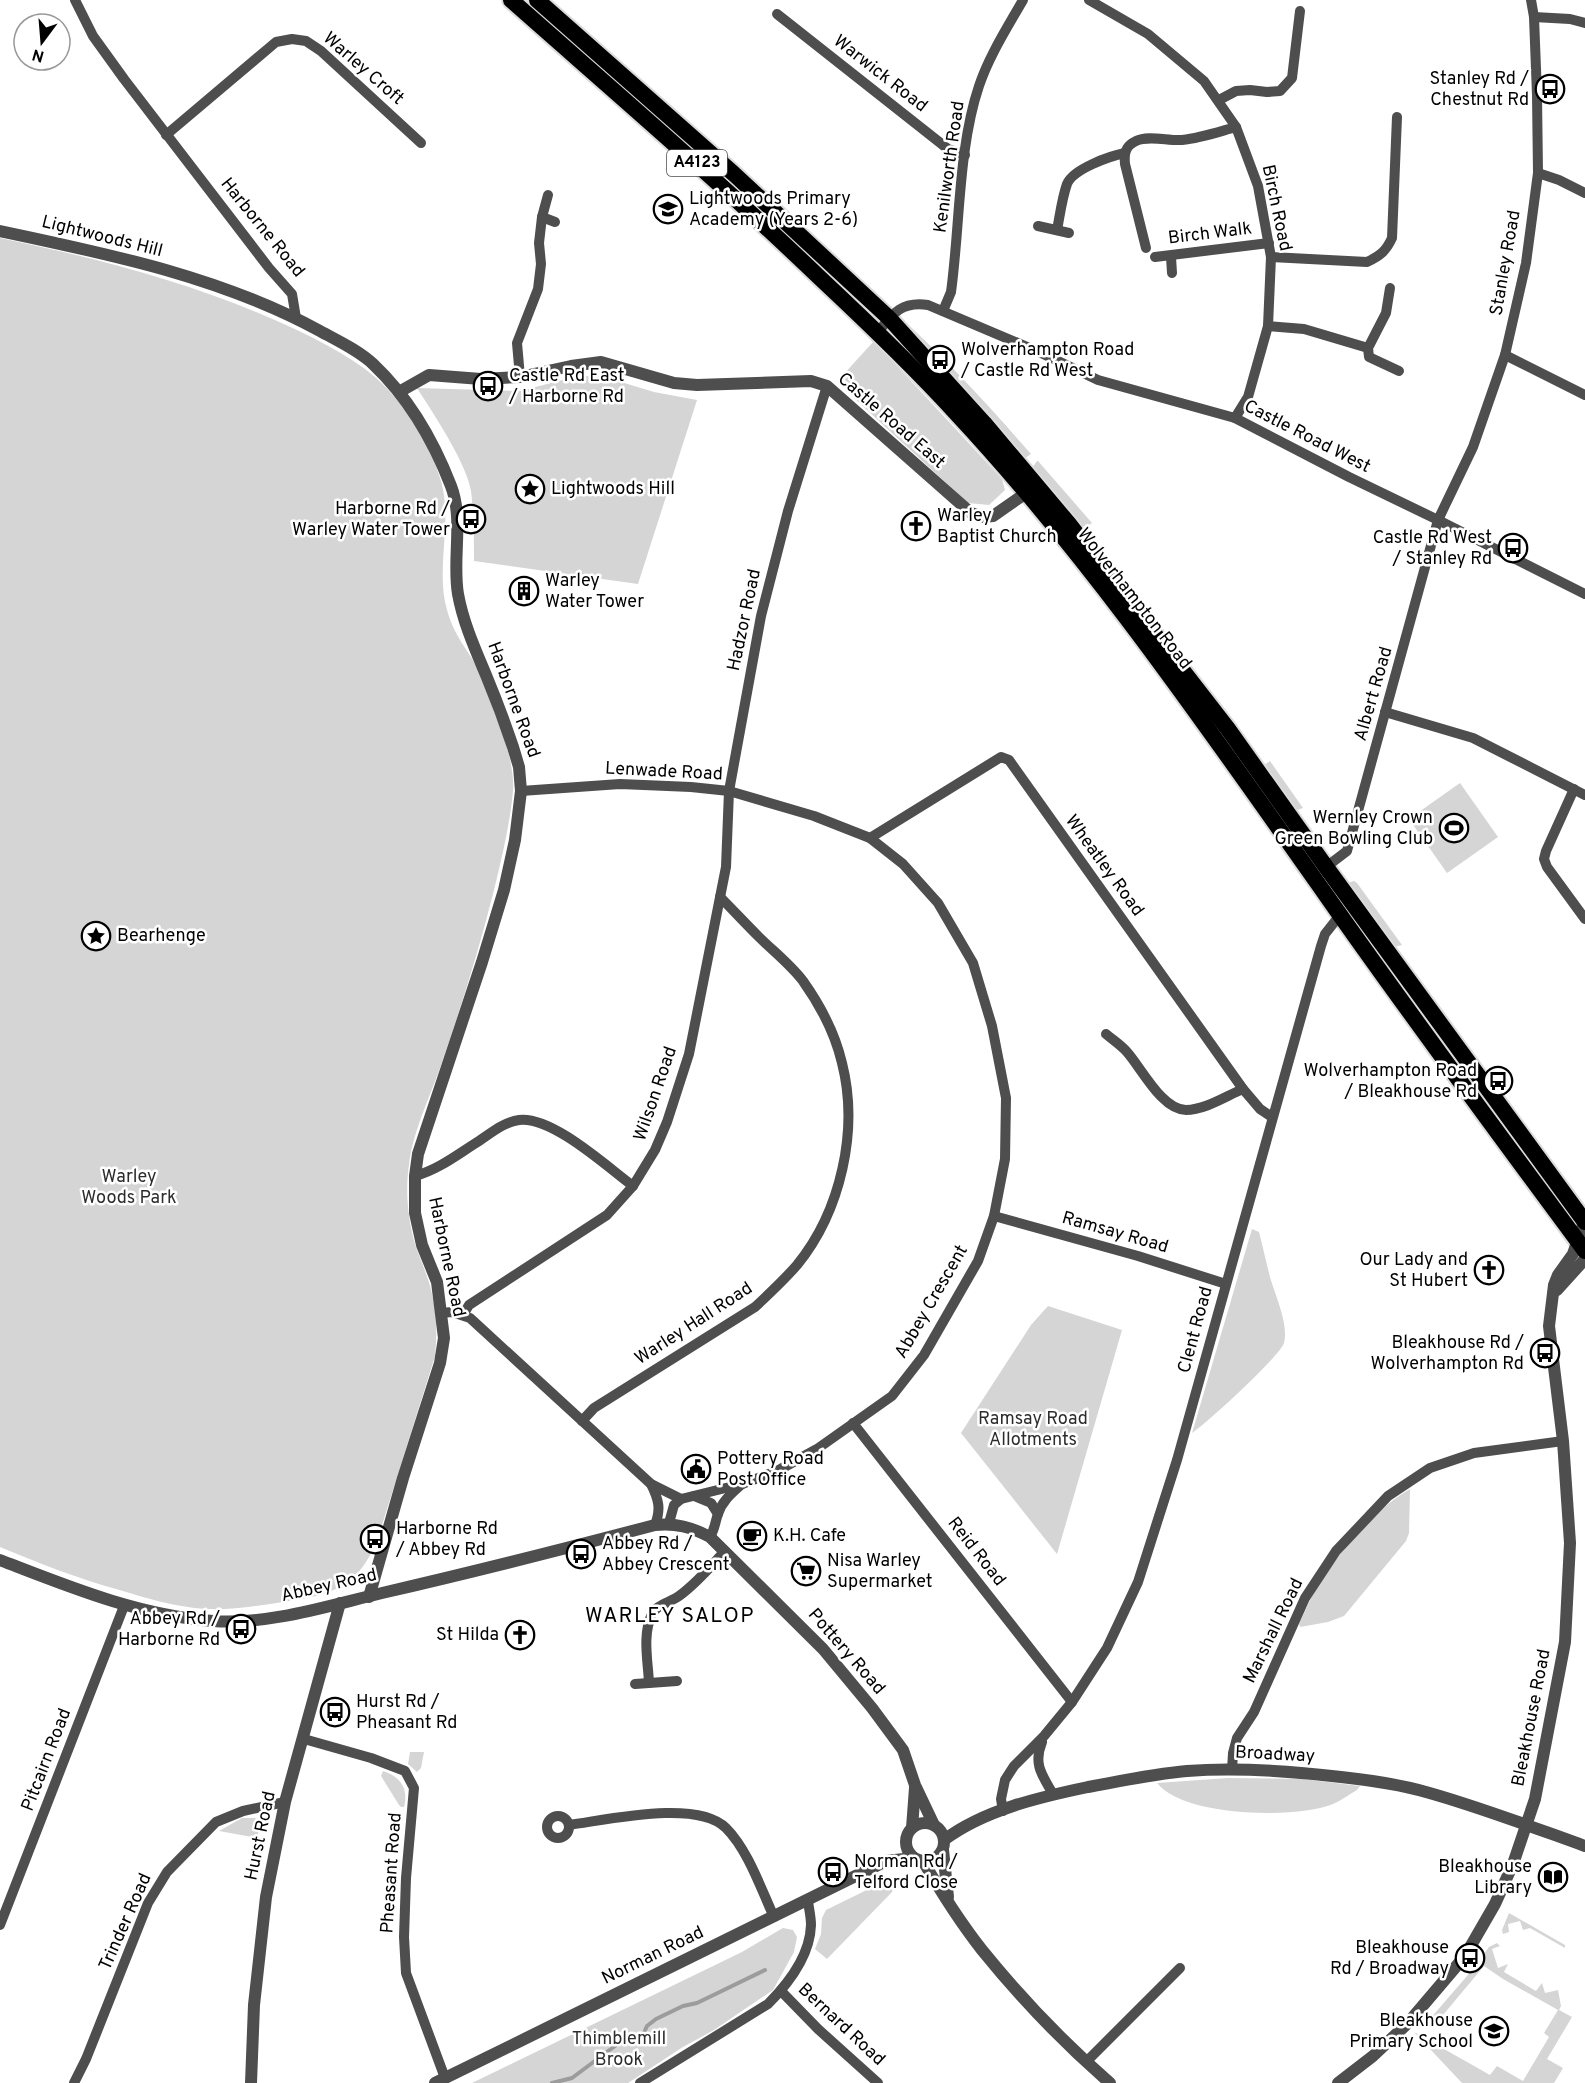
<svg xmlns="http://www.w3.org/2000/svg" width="1585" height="2083" font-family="Overpass,sans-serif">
<rect width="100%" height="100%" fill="#fff"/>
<g fill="#d5d5d5">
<path d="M0 238C87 256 174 278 256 312 294 328 332 345 365 369 399 394 429 440 441 481 453 524 435 568 447 610 454 635 465 646 477 667 491 694 516 761 513 791 510 824 502 857 494 890 480 946 463 1001 444 1056 433 1091 413 1129 409 1165 405 1192 408 1219 415 1244 421 1262 430 1280 433 1299 437 1318 437 1337 435 1356L377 1541C357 1588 331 1595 283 1602 258 1606 232 1610 206 1609 175 1607 146 1598 116 1589 76 1578 39 1563 0 1547Z"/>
<path d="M902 319C948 361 990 407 1031 454L1025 458 1022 456 900 321Z"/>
<path d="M874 341 1002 479 1005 490 989 505 968 503 854 398 843 375Z"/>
<path d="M598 375 654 392 697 400 638 584 474 561C474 538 474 514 471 491 466 462 433 413 417 388L520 391 574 377Z"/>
<path d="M1037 461H1038L1092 523 1086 527 1080 526 1032 468Z"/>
<path d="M1270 761 1303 808 1295 811 1264 768V765Z"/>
<path d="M1460 783 1498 837 1447 873 1409 819Z"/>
<path d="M1354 881 1357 883 1402 945 1394 947 1347 883Z"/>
<path d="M1252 1229 1259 1232C1263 1247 1266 1262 1270 1277 1275 1295 1289 1324 1284 1343 1280 1356 1206 1424 1192 1433Z"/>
<path d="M1048 1306 1122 1330 1057 1554 961 1433 1031 1325Z"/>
<path d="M1410 1489 1409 1533 1406 1541 1344 1616 1328 1622 1300 1627 1299 1624C1305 1612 1310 1598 1317 1587 1341 1551 1372 1511 1410 1489Z"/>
<path d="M410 1752H424L421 1768 417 1772 408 1764Z"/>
<path d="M383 1771C400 1776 409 1789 404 1807H401L399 1805 381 1776Z"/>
<path d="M1228 1778 1303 1779 1360 1786 1357 1790C1350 1794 1342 1800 1333 1804 1296 1819 1183 1817 1157 1783Z"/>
<path d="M242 1818H255L261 1822 257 1838 219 1831Z"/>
<path d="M883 1882 893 1886 892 1892 827 1959 815 1949 821 1934 822 1918 826 1910Z"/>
<path d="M1509 1913 1565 1945V1948L1530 1928 1523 1930 1520 1921 1508 1924 1509 1932 1503 1934 1502 1930Z"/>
<path d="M783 1928 793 1930 797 1937 794 1952 773 1990 714 2030 683 2047 628 2083H472L742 1952Z"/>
<path d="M1497 1943 1500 1946 1492 1949 1498 1968 1508 1964 1504 1972 1536 1991 1542 1983 1545 1993 1558 1990 1561 2006 1559 2010 1572 2017 1547 2059 1563 2068 1554 2083H1462L1414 2032 1490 2075 1497 2066 1523 2081 1549 2037 1544 2033 1558 2010 1503 1979 1484 1966 1438 2021 1429 2027H1423L1467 1976 1489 1947Z"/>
</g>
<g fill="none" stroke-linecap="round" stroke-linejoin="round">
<path stroke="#9c9c9c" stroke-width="4" d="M552 2083 572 2078 623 2040 643 2035 647 2026 656 2019 683 2006 697 2003 765 1970"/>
<g stroke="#dbdbdb" stroke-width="20">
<g id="trunk">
<path d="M511 0C615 92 720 182 820 278 867 322 913 366 956 413 1094 561 1209 730 1326 895 1410 1015 1498 1133 1585 1251"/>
<path d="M537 0 734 174 889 318 984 423 1069 524 1228 729 1326 867 1585 1222"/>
</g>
</g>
<g stroke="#4e4e4e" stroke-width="10">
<path d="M75 0 93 36 124 79 269 268 292 294 296 318"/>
<path d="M1089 0 1148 34 1204 81 1236 127 1258 186 1271 257 1268 326 1248 397 1235 418"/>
<path d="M777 14 948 149 965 155"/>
<path d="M1534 17 1570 19 1585 23"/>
<path d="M1219 100 1236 91 1250 90 1267 92 1280 91 1292 78 1300 11"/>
<path d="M166 135 276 42 292 39 306 41 321 51 421 143"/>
<path d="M1538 173 1559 180 1585 193"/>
<path d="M542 217 555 222"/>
<path d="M1038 226 1069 233"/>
<path d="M1057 230C1060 215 1062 198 1067 184 1073 169 1110 156 1125 153"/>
<path d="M1146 248 1125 164C1124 154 1125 146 1136 141 1148 135 1168 141 1182 140 1201 138 1218 132 1236 127"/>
<path d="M1155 257 1269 243"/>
<path d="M1171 257 1172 273"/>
<path d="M1271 257 1367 262C1380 256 1386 251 1392 238L1397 117"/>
<path d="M1390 288 1386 313 1368 348 1369 357 1399 371"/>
<path d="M943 311 951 292C960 227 958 148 979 86 989 56 1007 28 1023 0"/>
<path d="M1268 326 1304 329 1368 348"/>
<path d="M878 332C893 313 902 301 928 305L1039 352 1098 380 1235 418 1349 477 1438 520 1585 594"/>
<path d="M1505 355 1585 395"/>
<path d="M520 377 517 343 538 289 541 264 539 243 542 217 548 195"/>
<path d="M1385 712 1473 738 1585 795"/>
<path d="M1574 789 1546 851 1544 859 1547 867 1585 919"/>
<path d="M521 791 620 784 691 787 729 791 814 816 870 838 903 864 938 903 973 963 992 1026 1006 1098 1005 1159 994 1216 978 1261 924 1355 892 1396 817 1449 777 1471 742 1484 681 1499 674 1505 669 1523"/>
<path d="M870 838 1001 757 1009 760 1243 1089 1260 1109 1272 1117"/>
<path d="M1326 867 1347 851 1438 520 1473 447 1505 355 1526 263 1538 173 1537 95 1534 17 1531 0"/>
<path d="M1106 1034C1113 1040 1121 1045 1127 1052 1142 1069 1162 1110 1186 1110 1205 1110 1226 1096 1243 1089"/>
<path d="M415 1176C438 1170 458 1154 479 1141 491 1133 504 1122 519 1120 552 1116 606 1166 633 1186"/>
<path d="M994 1216 1138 1256 1226 1284"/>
<path d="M441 1313 452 1312 470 1318 651 1484 681 1499"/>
<path d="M463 1315 469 1305 607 1215 633 1186 655 1150 667 1122 689 1054 726 867 729 791 761 616 788 511 827 386"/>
<path d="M582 1421 594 1408 755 1307C770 1293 784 1280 797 1265 841 1211 859 1130 842 1063 835 1033 820 1005 803 981 790 964 773 951 758 936 745 923 733 910 720 897"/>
<path d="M853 1423 1072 1702"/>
<path d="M651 1484C659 1500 661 1509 655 1525"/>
<path d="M694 1496 711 1503 718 1514"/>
<path d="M710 1537C715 1529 715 1522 718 1514 722 1501 732 1493 742 1484"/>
<path d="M649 1683C648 1661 642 1635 652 1614 656 1605 671 1602 679 1596 697 1583 710 1567 725 1551"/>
<path d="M635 1684 677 1681"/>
<path d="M304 1739 371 1758 405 1771 414 1788 406 1878 404 1937 406 1973 445 2078"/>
<path d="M1042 1742C1033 1764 1042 1775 1053 1794"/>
<path d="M1232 1770 1233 1753 1237 1738 1254 1712 1305 1598 1336 1551 1388 1496 1430 1468 1474 1453 1563 1441"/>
<path d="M1003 1811 1001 1799 1005 1780 1014 1766 1044 1736 1072 1702 1107 1648 1138 1582 1177 1460 1321 946 1325 934 1340 915"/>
<circle cx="558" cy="1827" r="11"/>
<path d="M569 1825C607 1820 697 1799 726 1828 748 1850 761 1889 774 1917"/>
<path d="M0 1925 124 1606"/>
<path d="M781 1991 818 2029 878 2083"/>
<path d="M1086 2062 1180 1968"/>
<path d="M74 2083 86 2059 148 1903 167 1872 216 1822 243 1811 285 1802"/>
<path d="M640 2083 768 2004C789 1983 810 1956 811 1925 811 1917 809 1909 808 1901"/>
</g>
<g stroke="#4e4e4e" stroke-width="12">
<path d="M0 231C109 254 221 277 320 331 338 341 358 350 373 364 408 397 434 442 451 486 464 520 452 559 458 594 463 622 475 649 486 675 496 699 505 723 513 747L519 767 521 791 515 840 504 890 482 962 418 1154 415 1176V1213L422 1245 437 1282 444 1338 440 1363 403 1478 369 1597"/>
<path d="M399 392 429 375 481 379 520 377 571 366 601 362 674 383 697 385 811 381 827 386 971 513 984 517 993 516 1026 493"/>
<path d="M1557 1290 1585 1259"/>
<path d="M0 1560C70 1587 137 1615 213 1621 269 1625 327 1606 382 1593 473 1572 564 1549 655 1525 676 1523 691 1527 710 1537L823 1649 872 1708 903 1750 915 1785 934 1825"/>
<circle cx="925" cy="1842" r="19"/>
<path d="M912 1828 915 1788"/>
<path d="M944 1840C984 1810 1040 1797 1088 1787 1121 1781 1153 1774 1187 1771 1238 1767 1290 1771 1341 1777 1369 1780 1398 1784 1426 1792 1480 1807 1532 1827 1585 1846"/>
<path d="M943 1850 948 1897"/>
<path d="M923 1861C941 1892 960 1922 982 1950 1020 1997 1064 2043 1110 2083"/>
<path d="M251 2083 254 2005 266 1897 285 1802 340 1603"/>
<path d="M435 2083 886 1861 913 1858"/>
<path d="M1338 2083 1373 2056 1408 2023 1465 1956 1495 1904 1513 1864 1535 1799 1565 1642 1570 1543 1563 1441 1549 1326 1554 1285 1558 1275 1573 1254 1585 1219"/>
</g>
<use href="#trunk" stroke="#000" stroke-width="16"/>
</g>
<defs>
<g id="bus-ring" transform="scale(1.5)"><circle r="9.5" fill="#fff" stroke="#000" stroke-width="1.5"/><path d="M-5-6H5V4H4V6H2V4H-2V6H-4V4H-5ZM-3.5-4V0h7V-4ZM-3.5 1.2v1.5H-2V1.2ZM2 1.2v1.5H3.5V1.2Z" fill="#000"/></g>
<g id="school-ring" transform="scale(1.5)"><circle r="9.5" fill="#fff" stroke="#000" stroke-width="1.5"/><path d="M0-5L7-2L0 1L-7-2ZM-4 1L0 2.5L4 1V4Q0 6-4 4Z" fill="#000"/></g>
<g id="sight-ring" transform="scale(1.5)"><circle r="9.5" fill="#fff" stroke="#000" stroke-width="1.5"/><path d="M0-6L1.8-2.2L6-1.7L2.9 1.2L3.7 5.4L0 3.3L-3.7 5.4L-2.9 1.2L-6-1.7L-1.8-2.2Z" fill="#000"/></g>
<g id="church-ring" transform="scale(1.5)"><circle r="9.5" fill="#fff" stroke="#000" stroke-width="1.5"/><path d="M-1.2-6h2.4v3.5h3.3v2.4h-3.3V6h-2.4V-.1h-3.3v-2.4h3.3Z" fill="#000"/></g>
<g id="building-ring" transform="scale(1.5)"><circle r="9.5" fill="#fff" stroke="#000" stroke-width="1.5"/><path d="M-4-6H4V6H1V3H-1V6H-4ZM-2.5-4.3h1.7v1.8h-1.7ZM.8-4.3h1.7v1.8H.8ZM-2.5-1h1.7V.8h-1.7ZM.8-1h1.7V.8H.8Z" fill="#000"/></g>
<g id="stadium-ring" transform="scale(1.5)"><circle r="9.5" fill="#fff" stroke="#000" stroke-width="1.5"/><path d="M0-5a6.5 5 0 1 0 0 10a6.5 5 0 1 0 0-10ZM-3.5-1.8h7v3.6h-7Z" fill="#000"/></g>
<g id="civic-ring" transform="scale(1.5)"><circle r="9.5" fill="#fff" stroke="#000" stroke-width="1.5"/><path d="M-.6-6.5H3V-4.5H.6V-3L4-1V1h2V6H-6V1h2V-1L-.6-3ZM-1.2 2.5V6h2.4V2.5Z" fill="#000"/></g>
<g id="cafe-ring" transform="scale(1.5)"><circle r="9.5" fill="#fff" stroke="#000" stroke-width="1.5"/><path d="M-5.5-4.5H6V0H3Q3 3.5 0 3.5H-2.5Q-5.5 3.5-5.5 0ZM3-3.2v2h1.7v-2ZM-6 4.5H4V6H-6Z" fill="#000"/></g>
<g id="supermarket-ring" transform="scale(1.5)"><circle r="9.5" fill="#fff" stroke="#000" stroke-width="1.5"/><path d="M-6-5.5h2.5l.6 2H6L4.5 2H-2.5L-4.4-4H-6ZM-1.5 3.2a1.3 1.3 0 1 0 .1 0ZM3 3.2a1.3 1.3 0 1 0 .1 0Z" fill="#000"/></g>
<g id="library-ring" transform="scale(1.5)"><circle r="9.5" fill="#fff" stroke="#000" stroke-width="1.5"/><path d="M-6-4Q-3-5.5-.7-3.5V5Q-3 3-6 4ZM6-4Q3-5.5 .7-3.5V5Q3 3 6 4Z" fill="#000"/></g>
</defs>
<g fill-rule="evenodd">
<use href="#bus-ring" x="1550" y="89"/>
<use href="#school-ring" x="668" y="209"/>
<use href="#bus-ring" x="940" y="360"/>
<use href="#bus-ring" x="488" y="386"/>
<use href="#sight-ring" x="530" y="489"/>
<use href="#bus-ring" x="471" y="519"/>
<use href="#church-ring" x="916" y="526"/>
<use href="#bus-ring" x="1513" y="548"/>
<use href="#building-ring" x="524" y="591"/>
<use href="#stadium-ring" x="1454" y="828"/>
<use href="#sight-ring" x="96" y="936"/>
<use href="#bus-ring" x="1498" y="1081"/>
<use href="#church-ring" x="1489" y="1270"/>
<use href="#bus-ring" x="1545" y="1353"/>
<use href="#civic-ring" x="696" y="1469"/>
<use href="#cafe-ring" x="752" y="1536"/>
<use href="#bus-ring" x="375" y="1539"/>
<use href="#bus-ring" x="581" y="1554"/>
<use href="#supermarket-ring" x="806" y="1571"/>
<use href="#bus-ring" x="241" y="1629"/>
<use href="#church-ring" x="520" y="1635"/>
<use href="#bus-ring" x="335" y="1712"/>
<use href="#bus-ring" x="833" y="1872"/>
<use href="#library-ring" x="1553" y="1877"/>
<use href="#bus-ring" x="1470" y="1958"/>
<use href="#school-ring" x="1494" y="2031"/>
</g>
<g text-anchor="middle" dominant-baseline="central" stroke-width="5" stroke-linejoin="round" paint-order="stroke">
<rect fill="#fff" stroke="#4c4c4c" stroke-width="1.5" x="667" y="150" width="60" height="26" rx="4.5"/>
<g font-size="16" font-weight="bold" fill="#000">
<text x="697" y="163">A4123</text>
</g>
<g font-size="18" fill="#000" stroke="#fff">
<text transform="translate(363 69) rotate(41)">Warley Croft</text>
<text transform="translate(880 74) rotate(38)">Warwick Road</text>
<text transform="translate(950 167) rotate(-82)">Kenilworth Road</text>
<text transform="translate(1276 208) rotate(78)">Birch Road</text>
<text transform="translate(262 228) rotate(51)">Harborne Road</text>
<text transform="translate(1210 234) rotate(-7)">Birch Walk</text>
<text transform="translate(102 237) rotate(14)">Lightwoods Hill</text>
<text transform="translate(1506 263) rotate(-80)">Stanley Road</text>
<text transform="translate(891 421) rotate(41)">Castle Road East</text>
<text transform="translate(1307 437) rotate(27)">Castle Road West</text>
<text transform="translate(1134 599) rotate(52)">Wolverhampton Road</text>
<text transform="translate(745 620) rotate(-78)">Hadzor Road</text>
<text transform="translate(1374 694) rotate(-74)">Albert Road</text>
<text transform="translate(513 700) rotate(70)">Harborne Road</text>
<text transform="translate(664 772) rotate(3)">Lenwade Road</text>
<text transform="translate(1104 866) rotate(54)">Wheatley Road</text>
<text transform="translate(656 1094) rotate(-71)">Wilson Road</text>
<text transform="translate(1115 1233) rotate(16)">Ramsay Road</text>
<text transform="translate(446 1257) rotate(78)">Harborne Road</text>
<text transform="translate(932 1302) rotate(-60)">Abbey Crescent</text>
<text transform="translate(694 1324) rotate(-33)">Warley Hall Road</text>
<text transform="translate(1196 1330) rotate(-75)">Clent Road</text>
<text transform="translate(976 1552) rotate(52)">Reid Road</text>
<text transform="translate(329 1586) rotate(-13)">Abbey Road</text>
<text transform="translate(1274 1631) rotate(-64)">Marshall Road</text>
<text transform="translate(846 1652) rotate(49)">Pottery Road</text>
<text transform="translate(1532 1718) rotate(-79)">Bleakhouse Road</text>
<text transform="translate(1275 1755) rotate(3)">Broadway</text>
<text transform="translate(47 1760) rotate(-69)">Pitcairn Road</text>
<text transform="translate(261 1836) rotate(-78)">Hurst Road</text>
<text transform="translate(392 1873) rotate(-86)">Pheasant Road</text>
<text transform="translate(126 1922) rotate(-66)">Trinder Road</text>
<text transform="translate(653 1956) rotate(-26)">Norman Road</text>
<text transform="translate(841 2025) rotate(43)">Bernard Road</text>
</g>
<g font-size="18" fill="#000" stroke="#fff" text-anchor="start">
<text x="1529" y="79" text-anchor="end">Stanley Rd /<tspan x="1529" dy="21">Chestnut Rd</tspan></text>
<text x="689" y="199">Lightwoods Primary<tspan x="689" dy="21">Academy (Years 2-6)</tspan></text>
<text x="961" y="350">Wolverhampton Road<tspan x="961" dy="21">/ Castle Rd West</tspan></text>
<text x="509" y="376">Castle Rd East<tspan x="509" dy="21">/ Harborne Rd</tspan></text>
<text x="551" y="489">Lightwoods Hill</text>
<text x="450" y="509" text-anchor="end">Harborne Rd /<tspan x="450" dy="21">Warley Water Tower</tspan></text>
<text x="937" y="516">Warley<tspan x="937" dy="21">Baptist Church</tspan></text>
<text x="1492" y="538" text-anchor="end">Castle Rd West<tspan x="1492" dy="21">/ Stanley Rd</tspan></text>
<text x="545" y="581">Warley<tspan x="545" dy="21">Water Tower</tspan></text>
<text x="1433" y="818" text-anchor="end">Wernley Crown<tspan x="1433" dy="21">Green Bowling Club</tspan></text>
<text x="117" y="936">Bearhenge</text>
<text x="1477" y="1071" text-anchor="end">Wolverhampton Road<tspan x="1477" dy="21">/ Bleakhouse Rd</tspan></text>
<text x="1468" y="1260" text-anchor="end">Our Lady and<tspan x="1468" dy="21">St Hubert</tspan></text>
<text x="1524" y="1343" text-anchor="end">Bleakhouse Rd /<tspan x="1524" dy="21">Wolverhampton Rd</tspan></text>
<text x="717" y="1459">Pottery Road<tspan x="717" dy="21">Post Office</tspan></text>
<text x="396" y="1529">Harborne Rd<tspan x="396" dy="21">/ Abbey Rd</tspan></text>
<text x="773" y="1536">K.H. Cafe</text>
<text x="602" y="1544">Abbey Rd /<tspan x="602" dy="21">Abbey Crescent</tspan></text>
<text x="827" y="1561">Nisa Warley<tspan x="827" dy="21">Supermarket</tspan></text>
<text x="220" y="1619" text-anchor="end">Abbey Rd /<tspan x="220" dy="21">Harborne Rd</tspan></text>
<text x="499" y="1635" text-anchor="end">St Hilda</text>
<text x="356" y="1702">Hurst Rd /<tspan x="356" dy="21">Pheasant Rd</tspan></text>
<text x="854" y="1862">Norman Rd /<tspan x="854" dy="21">Telford Close</tspan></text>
<text x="1532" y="1867" text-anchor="end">Bleakhouse<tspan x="1532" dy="21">Library</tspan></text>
<text x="1449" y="1948" text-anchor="end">Bleakhouse<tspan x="1449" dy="21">Rd / Broadway</tspan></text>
<text x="1473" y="2021" text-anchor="end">Bleakhouse<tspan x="1473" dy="21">Primary School</tspan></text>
</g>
<g font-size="18" fill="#2c2c2c" stroke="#fff">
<text x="129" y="1177">Warley<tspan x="129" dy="21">Woods Park</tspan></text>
<text x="1033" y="1419">Ramsay Road<tspan x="1033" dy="21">Allotments</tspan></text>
<text x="619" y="2039">Thimblemill<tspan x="619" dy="21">Brook</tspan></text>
</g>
<g font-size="21" letter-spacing="1.5" fill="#000" stroke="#fff">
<text x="670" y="1616">WARLEY SALOP</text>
</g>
</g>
<g transform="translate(42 42) rotate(196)"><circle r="28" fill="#ffffff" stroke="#999999" stroke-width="1.5"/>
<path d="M0-4.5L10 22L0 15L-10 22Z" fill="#000000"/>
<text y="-9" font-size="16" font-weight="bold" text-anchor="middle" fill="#000000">N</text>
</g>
</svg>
